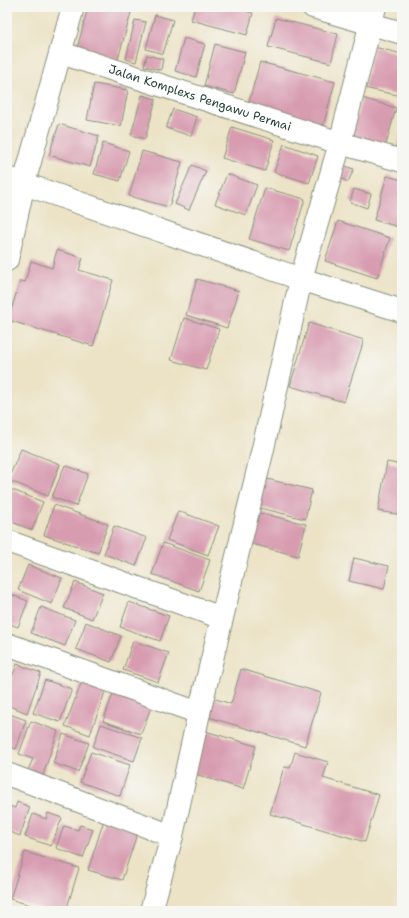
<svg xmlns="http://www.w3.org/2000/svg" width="409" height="918" font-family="'Shantell Sans',sans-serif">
<rect width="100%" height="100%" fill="#f6f6f2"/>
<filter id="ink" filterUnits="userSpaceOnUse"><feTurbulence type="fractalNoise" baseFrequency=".025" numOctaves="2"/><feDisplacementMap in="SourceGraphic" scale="8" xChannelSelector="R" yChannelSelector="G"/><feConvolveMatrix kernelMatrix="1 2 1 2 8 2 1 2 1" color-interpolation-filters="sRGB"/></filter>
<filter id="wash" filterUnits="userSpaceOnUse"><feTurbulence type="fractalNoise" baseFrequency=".012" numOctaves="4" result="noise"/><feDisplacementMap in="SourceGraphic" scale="16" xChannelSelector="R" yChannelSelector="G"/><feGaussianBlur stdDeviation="0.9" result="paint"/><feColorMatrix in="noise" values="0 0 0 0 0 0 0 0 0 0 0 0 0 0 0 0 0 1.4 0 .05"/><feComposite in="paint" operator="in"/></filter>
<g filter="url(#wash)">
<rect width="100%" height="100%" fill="#ece3c6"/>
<g id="blocks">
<g fill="#d89cb1">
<path d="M88 7H107L131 13 118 59 77 49Z"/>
<path d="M195 7H229L253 13 247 35 191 20Z"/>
<path d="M155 15 173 20 163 54 146 49Z"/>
<path d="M276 18 338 34 331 63 268 47Z"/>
<path d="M135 20 146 22 136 62 126 59Z"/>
<path d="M184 38 205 44 196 77 175 71Z"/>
<path d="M215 44 245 52 234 94 204 86Z"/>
<path d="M374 47 402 54V96L364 88Z"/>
<path d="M147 55 163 59 161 70 144 66Z"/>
<path d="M260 62 335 82 322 130 247 109Z"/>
<path d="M94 84 128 90 121 126 87 120Z"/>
<path d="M142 95 156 99 145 139 131 135Z"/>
<path d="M362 98 396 108 385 148 350 139Z"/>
<path d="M173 109 197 117 191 136 166 128Z"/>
<path d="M59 124 99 136 90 167 49 155Z"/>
<path d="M232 127 274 140 265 171 222 158Z"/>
<path d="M402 128V152L396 150Z"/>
<path d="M103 143 129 151 120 181 94 174Z"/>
<path d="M284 144 318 156 309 183 274 172Z"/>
<path d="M142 151 182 162 169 207 129 196Z"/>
<path d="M192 165 206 171 189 210 175 204Z"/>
<path d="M345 166 354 169 348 182 339 178Z"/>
<path d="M227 174 257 185 246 215 215 204Z"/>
<path d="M387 176 402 180V228L374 220Z"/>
<path d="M265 188 305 199 289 251 249 239Z"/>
<path d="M354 189 371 194 367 208 350 202Z"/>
<path d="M338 221 390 238 377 278 325 261Z"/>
<path d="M57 250 83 258 79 270 113 280 93 346 8 320 20 281 25 282 31 261 52 268Z"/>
<path d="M197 279 239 291 227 328 186 315Z"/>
<path d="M184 318 219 329 206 370 171 360Z"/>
<path d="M309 323 364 340 344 402 290 386Z"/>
<path d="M21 449 60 464 48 496 8 480Z"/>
<path d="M387 462 402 465V515L378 511Z"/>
<path d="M65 465 88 474 76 506 52 497Z"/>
<path d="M263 478 312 490 305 519 252 506Z"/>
<path d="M10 489 43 502 32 530 7 520V495Z"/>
<path d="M54 505 108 524 98 553 44 535Z"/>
<path d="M178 511 219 526 208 555 167 540Z"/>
<path d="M251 511 306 524 298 556 248 543Z"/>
<path d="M114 526 147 538 136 566 104 554Z"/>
<path d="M163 543 210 560 199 591 152 574Z"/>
<path d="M354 558 389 566 384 589 349 581Z"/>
<path d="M28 565 62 578 52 604 18 590Z"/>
<path d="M75 582 103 593 92 619 64 608Z"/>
<path d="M7 593 28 601 18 627 7 623Z"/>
<path d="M129 602 169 616 160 641 120 627Z"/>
<path d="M41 607 75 620 65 646 31 633Z"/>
<path d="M86 622 121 636 111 662 76 649Z"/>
<path d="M133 641 169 653 158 682 123 670Z"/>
<path d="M17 664 41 673 27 713 7 705V691Z"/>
<path d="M241 669 321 693 305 746 205 716 210 697 231 704Z"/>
<path d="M45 680 72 689 60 722 33 713Z"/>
<path d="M82 681 106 689 90 735 65 726Z"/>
<path d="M113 694 151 707 141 734 103 721Z"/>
<path d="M7 713 26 720 16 749 7 746Z"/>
<path d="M31 721 58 731 43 775 28 770 33 759 19 754Z"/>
<path d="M101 724 142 738 134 761 93 747Z"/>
<path d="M205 731 256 746 243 789 192 773Z"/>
<path d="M63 734 89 743 78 772 53 763Z"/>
<path d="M91 752 130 765 120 796 80 782Z"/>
<path d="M295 752 328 762 323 778 379 795 365 842 270 814 284 767 290 768Z"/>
<path d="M17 802 30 807 20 836 7 831V805L15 808Z"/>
<path d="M48 813 62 818 51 846 25 837 33 814 46 819Z"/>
<path d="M104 820 138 831 122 880 88 870Z"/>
<path d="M80 825 93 829 83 858 56 848 64 826 78 830Z"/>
<path d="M25 852 79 868 66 911H49L10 899Z"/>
</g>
</g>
</g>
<g filter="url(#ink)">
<use href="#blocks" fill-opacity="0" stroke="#86907d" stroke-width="1"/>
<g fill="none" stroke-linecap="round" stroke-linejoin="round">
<g stroke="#86907d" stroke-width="24">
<g id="minor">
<path d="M313 7 402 33"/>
<path id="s1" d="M61 53 340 143 402 161"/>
<path d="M7 178 301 279 402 311"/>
<path d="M7 260 24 183 73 7"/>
<path d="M7 541 222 618"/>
<path d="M7 644 199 713"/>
<path d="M7 774 172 836"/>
<path d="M151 911 172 836 199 713 262 453 301 279 340 143 375 7"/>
</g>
</g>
<use href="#minor" stroke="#fff" stroke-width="22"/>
</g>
</g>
<g text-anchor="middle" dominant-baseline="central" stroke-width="3.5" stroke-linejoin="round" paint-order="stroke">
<g font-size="12" fill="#1f3d34" stroke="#f6f6f2">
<text stroke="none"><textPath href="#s1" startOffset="146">Jalan Komplexs Pengawu Permai</textPath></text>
</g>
</g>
<rect width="409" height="918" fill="none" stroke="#f6f6f2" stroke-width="24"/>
</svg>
